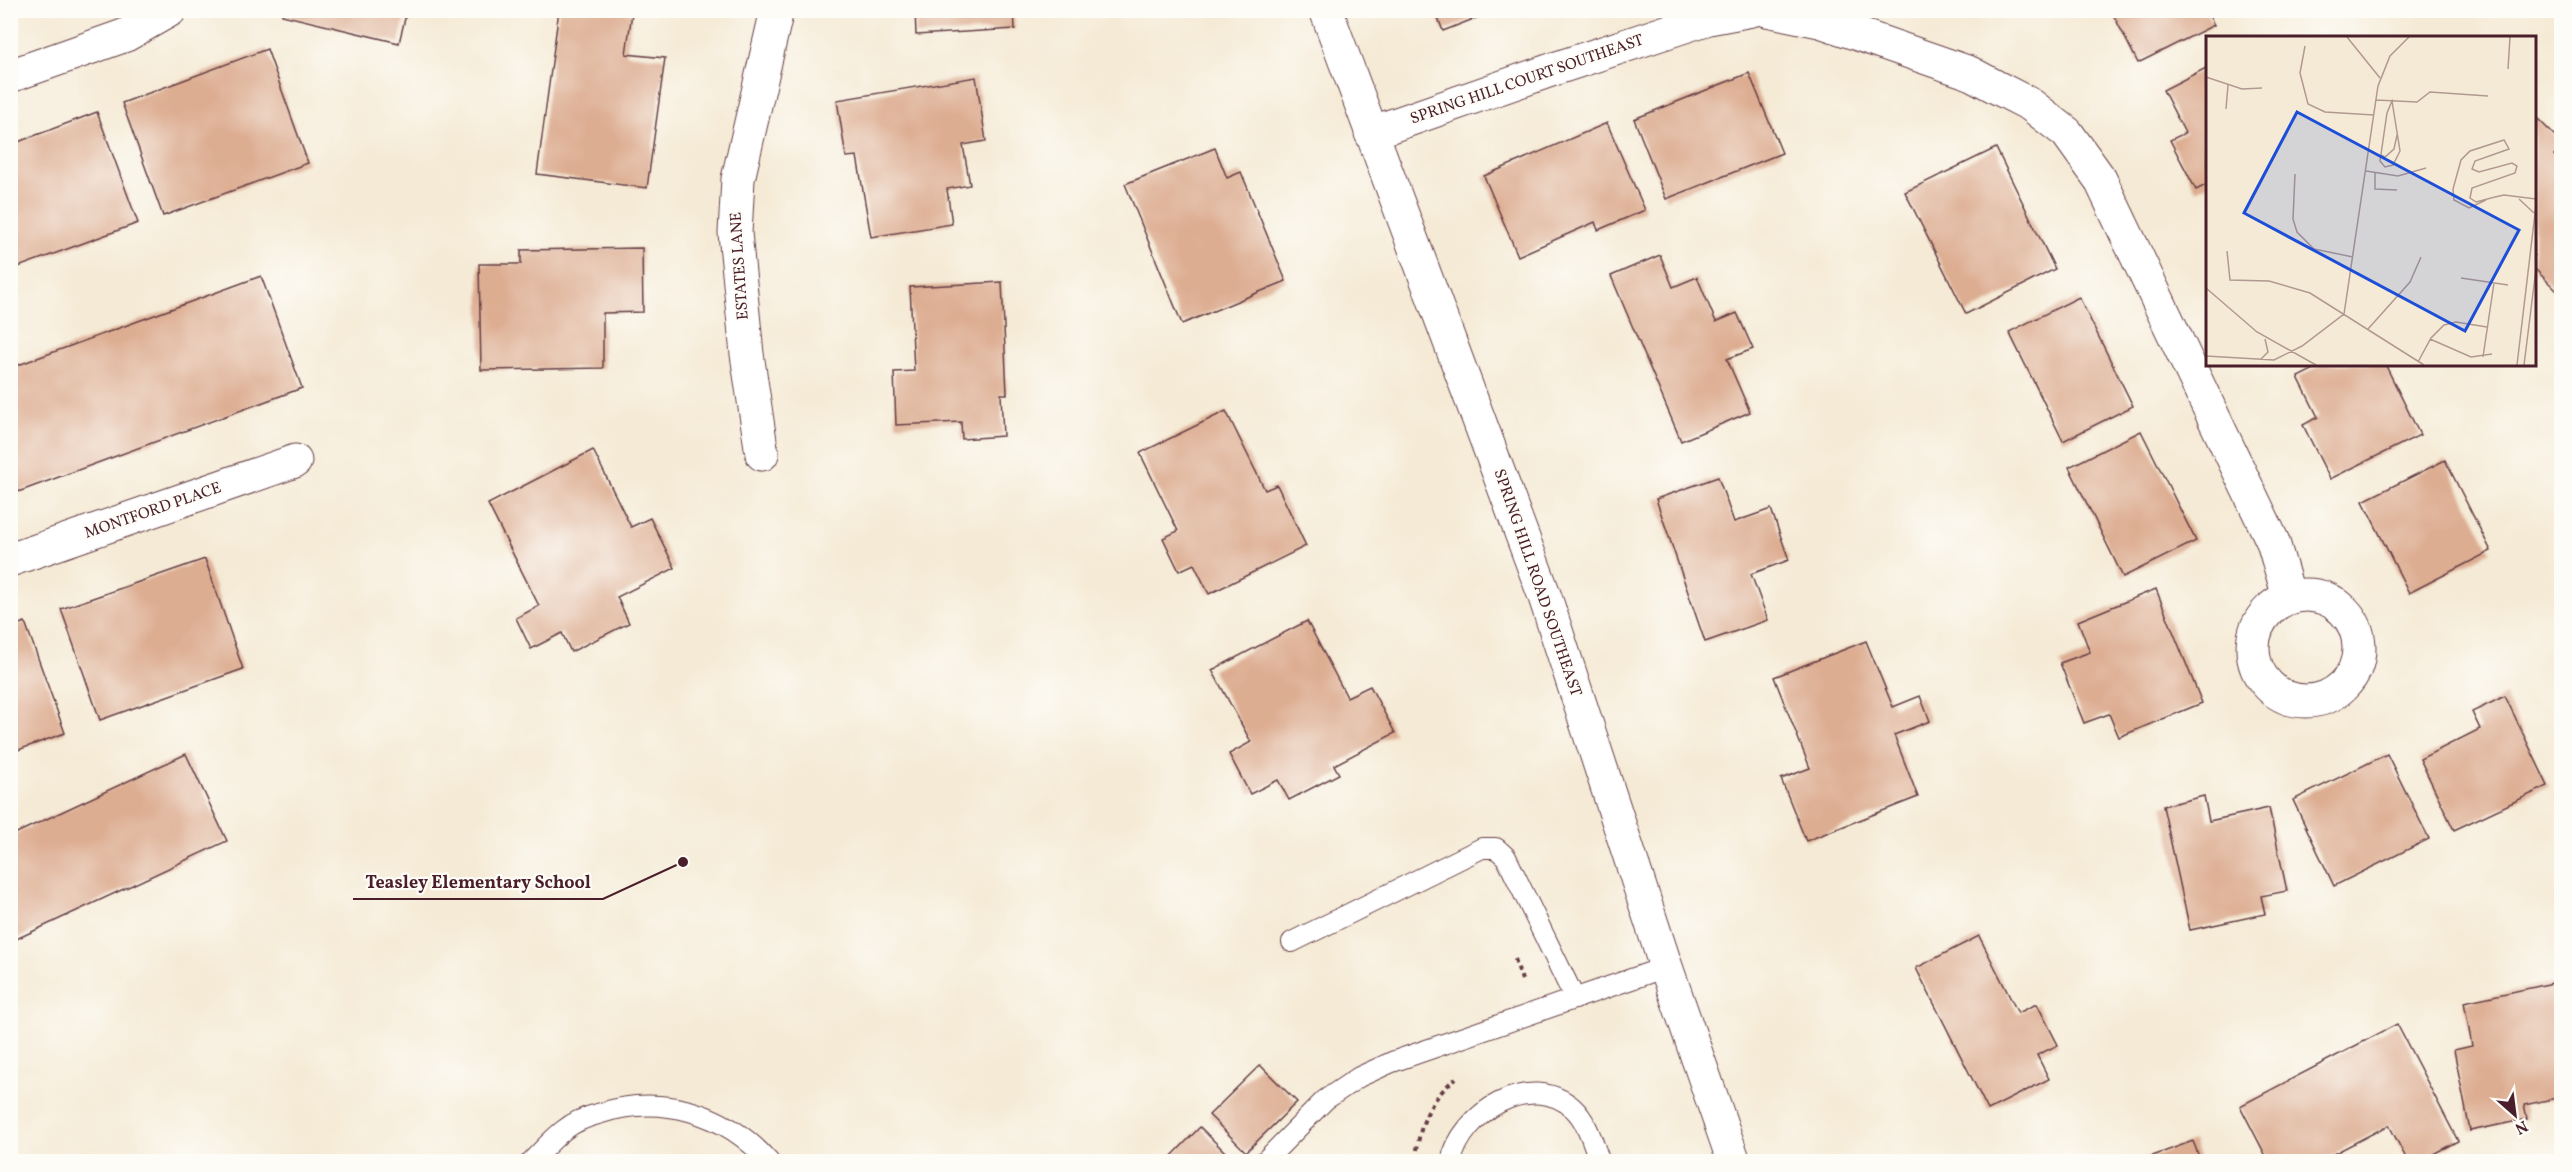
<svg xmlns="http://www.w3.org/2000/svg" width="2572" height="1172" font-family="Vollkorn,serif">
<rect width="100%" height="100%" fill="#fdfcf7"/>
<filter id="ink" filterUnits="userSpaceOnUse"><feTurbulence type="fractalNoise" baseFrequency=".0167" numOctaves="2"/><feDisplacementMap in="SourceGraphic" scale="12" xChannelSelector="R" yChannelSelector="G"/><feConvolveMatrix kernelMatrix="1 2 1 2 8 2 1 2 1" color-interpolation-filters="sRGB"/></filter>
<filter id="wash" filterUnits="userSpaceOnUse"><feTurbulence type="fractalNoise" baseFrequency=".008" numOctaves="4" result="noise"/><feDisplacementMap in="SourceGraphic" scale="24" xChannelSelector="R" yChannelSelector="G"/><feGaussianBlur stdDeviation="1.35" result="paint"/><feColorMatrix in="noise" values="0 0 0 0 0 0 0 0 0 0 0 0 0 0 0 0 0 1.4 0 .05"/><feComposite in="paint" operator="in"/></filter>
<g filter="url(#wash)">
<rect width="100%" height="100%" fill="#f5ead5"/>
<g id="blocks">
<g fill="#ddad92">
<path d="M283 10H407L399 43 282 15Z"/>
<path d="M559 10H610L632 13 626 54 665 58 647 188 537 174Z"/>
<path d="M915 10H1014L1015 29 916 35Z"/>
<path d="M1435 10H1494V11L1443 31Z"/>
<path d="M2111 10H2206L2214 25 2138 63Z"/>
<path d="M267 49 308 163 163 216 122 103Z"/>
<path d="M2208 67V184L2196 190 2170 140 2185 133 2163 90Z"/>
<path d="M1749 73 1782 153 1666 199 1634 119Z"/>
<path d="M976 77 986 141 963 145 970 185 947 189 952 224 871 237 857 156 846 157 837 100Z"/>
<path d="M97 112 138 223 10 270V145Z"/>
<path d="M2534 115 2562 143V148L2554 155 2562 163V296L2534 268Z"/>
<path d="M1607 123 1645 210 1598 230 1595 222 1518 256 1484 176Z"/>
<path d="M1215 148 1227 178 1241 172 1286 281 1182 324 1125 184Z"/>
<path d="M1996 148 2055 269 1966 314 1905 192Z"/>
<path d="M642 248 643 312 603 313V368L481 370 479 264H521V250Z"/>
<path d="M1660 255 1673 287 1697 277 1716 322 1737 313 1753 349 1727 359 1750 412 1681 441 1611 276Z"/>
<path d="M261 276 302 388 18 492 10 471V368Z"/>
<path d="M1002 282 1007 394H1001L1003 436 962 439 961 422 896 425 894 372 914 371 910 287Z"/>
<path d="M2079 297 2133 406 2063 441 2009 332Z"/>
<path d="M2324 364H2385L2420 435 2330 479 2303 425 2318 417 2298 377Z"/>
<path d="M1226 411 1265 490 1277 485 1306 546 1209 594 1194 564 1179 571 1163 538 1178 531 1140 453Z"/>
<path d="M2141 431 2196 541 2123 577 2069 467Z"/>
<path d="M593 450 631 527 650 518 675 568 617 597 629 623 571 652 562 633 531 649 516 618 539 606 488 504Z"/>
<path d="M2445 460 2491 551 2409 593 2363 501Z"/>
<path d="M1718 477 1734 522 1771 509 1789 560 1751 574 1768 620 1705 642 1656 499Z"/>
<path d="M205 559 243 669 100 720 61 609Z"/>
<path d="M2156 589 2202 703 2119 737 2109 714 2084 723 2060 663 2090 652 2078 621Z"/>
<path d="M1307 621 1347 697 1370 686 1395 733 1334 765 1339 774 1289 800 1278 780 1250 794 1229 754 1251 742 1212 670Z"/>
<path d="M25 622 65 733 10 753V627Z"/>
<path d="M1866 641 1893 707 1920 696 1930 721 1894 735 1918 797 1806 841 1781 779 1810 768 1774 677Z"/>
<path d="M2505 696 2548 786 2454 830 2420 759 2480 729 2472 712Z"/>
<path d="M186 754 227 841 10 942V836Z"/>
<path d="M2387 754 2429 839 2334 886 2293 800Z"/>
<path d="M2204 796 2209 821 2269 808 2287 891 2261 896 2265 914 2190 930 2163 806Z"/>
<path d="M1979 936 2018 1013 2037 1004 2058 1045 2037 1055 2049 1079 1988 1110 1916 968Z"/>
<path d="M2558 982 2562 998V1097L2524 1105 2527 1119 2470 1131 2454 1050 2472 1046 2464 1002Z"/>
<path d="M2397 1024 2458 1141 2418 1162H2408L2389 1125 2318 1162H2269L2240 1106Z"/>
<path d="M1260 1065 1297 1102 1246 1152 1209 1115Z"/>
<path d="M1200 1127 1235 1162H1166Z"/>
<path d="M2193 1141 2201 1162H2139V1161Z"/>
</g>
</g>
</g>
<g filter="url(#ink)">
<use href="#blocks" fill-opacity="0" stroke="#643d44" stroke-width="1.5"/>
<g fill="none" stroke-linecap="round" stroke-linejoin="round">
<g stroke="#643d44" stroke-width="22">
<g id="service">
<path d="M1292 942 1482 848H1496L1506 857 1575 999"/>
<path d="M531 1162C542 1151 552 1139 564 1130 574 1122 586 1117 598 1114 660 1093 726 1112 769 1162"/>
<path d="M1264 1162 1325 1100 1359 1077 1392 1062 1666 967"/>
<path d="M1451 1162C1461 1113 1530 1070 1573 1108 1588 1122 1593 1144 1600 1162"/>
</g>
</g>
<g stroke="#643d44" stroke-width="35">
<g id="minor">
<path d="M1326 10 1545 597 1666 967 1734 1162"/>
<path d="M1767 10 1820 21 1970 73 1998 88 2031 105 2067 133 2100 179 2273 542 2289 597"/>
<path d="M10 76 126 35 170 10"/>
<path d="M1371 133 1551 70 1709 18 1752 10"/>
<path d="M762 454 747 354 735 233 738 179 777 10"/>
<path d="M10 560 295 461"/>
<circle cx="2306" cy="648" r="53"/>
</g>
</g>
<g stroke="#643d44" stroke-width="4" stroke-dasharray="4.5 4.5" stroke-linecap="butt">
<path d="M1515 959 1522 980"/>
<path d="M1417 1150C1421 1119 1432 1098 1456 1078"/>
</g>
<use href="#service" stroke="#fff" stroke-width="20"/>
<use href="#minor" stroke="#fff" stroke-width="33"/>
</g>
</g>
<g text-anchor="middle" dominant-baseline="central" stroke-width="4.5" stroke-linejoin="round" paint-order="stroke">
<g font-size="16" fill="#4a1f2b" stroke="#fdfcf7">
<text transform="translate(1527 80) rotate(-19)">SPRING HILL COURT SOUTHEAST</text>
<text transform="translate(740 266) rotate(-94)">ESTATES LANE</text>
<text transform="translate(153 511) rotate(-19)">MONTFORD PLACE</text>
<text transform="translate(1537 583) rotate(71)">SPRING HILL ROAD SOUTHEAST</text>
</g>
</g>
<g transform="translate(2206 36)">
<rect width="330" height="330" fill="#f5ead5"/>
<path fill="none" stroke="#b19991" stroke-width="1.5" d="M141 1 174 42M99 10 94 37 102 68 119 76 168 79M302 33 304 1M0 41 36 53 56 52M170 64 211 66 224 56 282 60M186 65 194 115 187 129 179 131 174 125 181 77ZM20 73 22 49M175 119 179 121 188 113 191 99M160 135 192 140 220 132M169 137V153L191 154M89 138 87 183 91 196 108 213 147 221M313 163 328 177M280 164 263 172 248 164 247 153 255 124 264 115 298 104 303 113 269 125 266 133 273 136 306 127 311 130 309 137 266 152 264 162 270 166 289 161 298 159 330 163M21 215 24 244 63 245 104 257 218 329M255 242 302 249M0 252 51 296 110 329M162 293 204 246 215 221M224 303 265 321 286 318M0 320 68 324 96 310 138 278 172 50 184 20 203 1M277 321 288 247M55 323 62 316 59 303M212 326 225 302 238 289 250 286 281 291M311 329 330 169M318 329 330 233"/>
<path fill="#1d4ed8" fill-opacity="0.15" stroke="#1d4ed8" stroke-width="3" d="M91 76 313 194 259 295 38 177Z"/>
<rect width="330" height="330" fill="none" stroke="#4a1f2b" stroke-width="3"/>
</g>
<path fill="none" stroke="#4a1f2b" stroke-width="2" d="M683 862L603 899H353"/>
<circle fill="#4a1f2b" stroke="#fdfcf7" stroke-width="2" cx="683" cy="862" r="6"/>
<g font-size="18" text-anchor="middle" font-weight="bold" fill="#4a1f2b" stroke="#fdfcf7" stroke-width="4.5" stroke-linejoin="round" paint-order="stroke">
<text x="478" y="888">Teasley Elementary School</text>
</g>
<rect width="2572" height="1172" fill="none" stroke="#fdfcf7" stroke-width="36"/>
<g transform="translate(2515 1115) rotate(152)" stroke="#fdfcf7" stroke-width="4.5" paint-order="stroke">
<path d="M0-4.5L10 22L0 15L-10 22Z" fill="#4a1f2b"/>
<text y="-9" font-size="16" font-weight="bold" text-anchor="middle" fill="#4a1f2b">N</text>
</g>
</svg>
